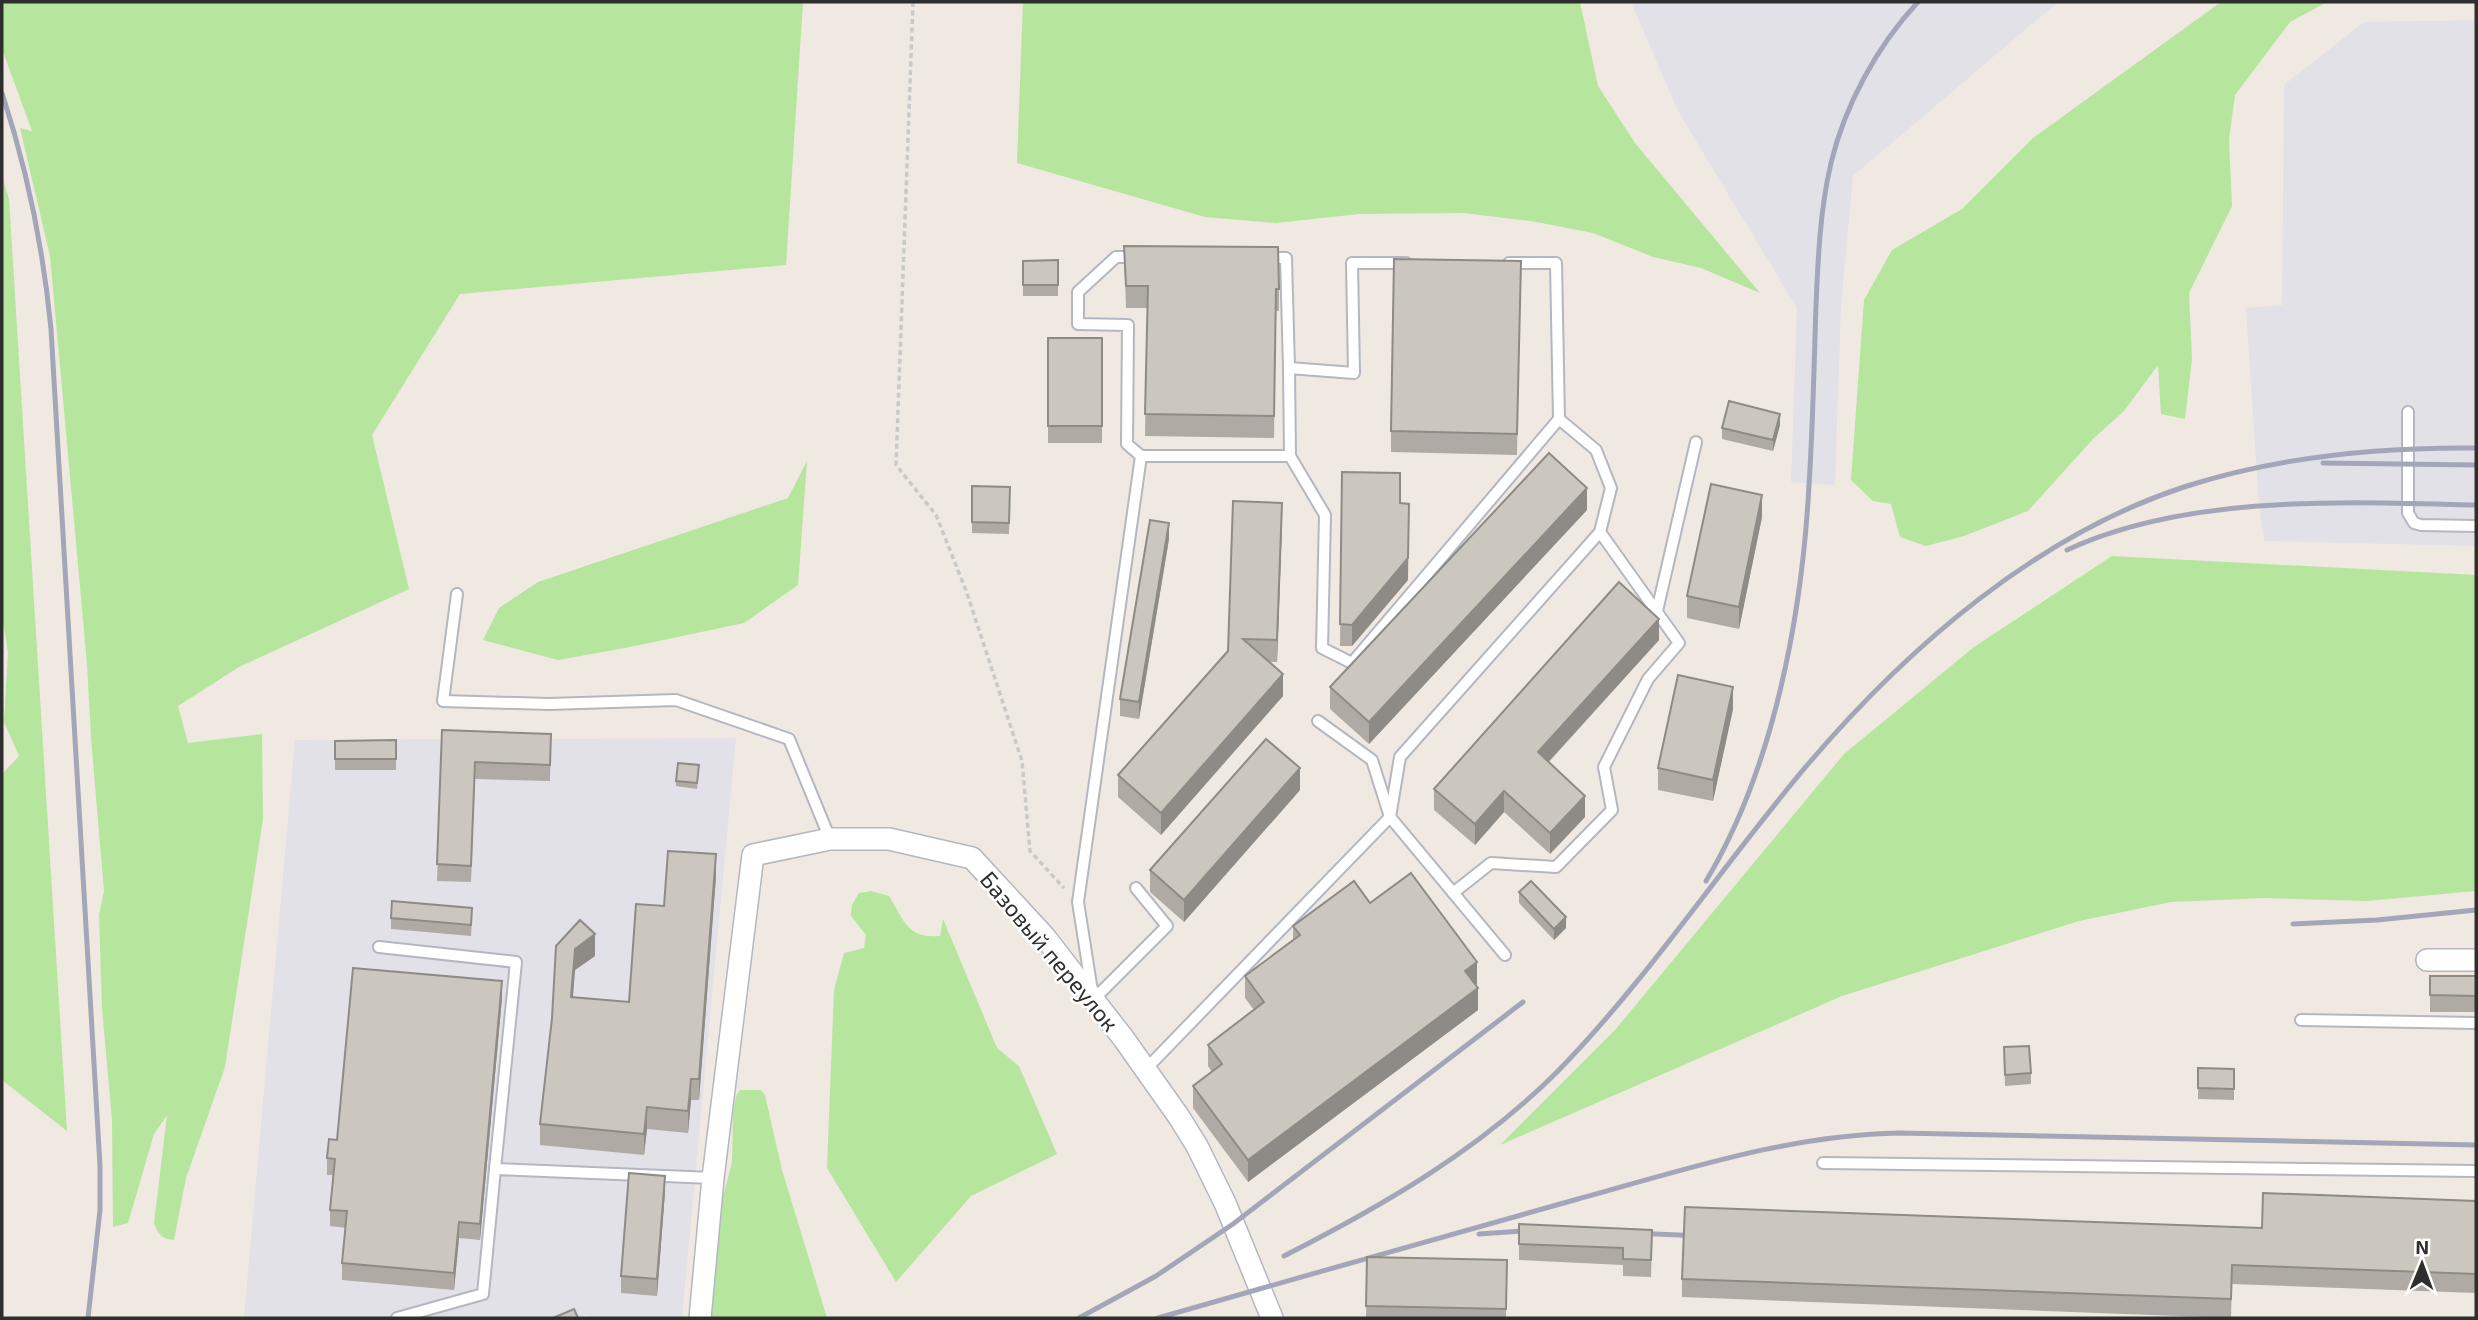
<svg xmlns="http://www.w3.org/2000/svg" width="2478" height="1320" font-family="'Exo 2',sans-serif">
<rect width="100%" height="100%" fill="#efe9e1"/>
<g fill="#e3e1e8">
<path d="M1631 2H2058L1853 176 1841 306 1835 485 1791 482 1797 308 1678 111Z"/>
<path d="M2476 20V546L2264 541 2259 507 2246 308 2282 305 2284 85 2364 22Z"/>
<path d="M736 738 682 1318H598L585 1315 577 1318H244L295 740Z"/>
</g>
<g fill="#b6e59e">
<path d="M2 2H803L786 265 460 294 372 435 409 589 239 667 178 706 188 743 262 734 263 819 225 1067 186 1178 174 1240C161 1239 158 1234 154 1223L167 1115 154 1134 128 1223 113 1227 112 1120 102 1008 99 915 104 891 91 738 87 664 50 256 20 128 32 131 2 49Z"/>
<path d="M1023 2H1580L1598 86 1635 143 1760 293 1701 268 1653 257 1593 233 1531 221 1463 213 1359 214 1276 223 1205 217 1017 163Z"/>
<path d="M2221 2H2327L2290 22 2235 95 2229 139 2232 206 2189 293 2192 359 2185 419 2161 414 2158 365 2124 411 2093 439 2028 511 1964 536 1926 546 1900 537 1891 504 1873 501 1851 480 1864 300 1892 250 1962 209 2033 138Z"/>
<path d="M2 177 9 199 67 1131 2 1080V774L19 756 4 722 8 652 2 616Z"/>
<path d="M807 461 798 585 744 623 630 647 558 660 483 640 499 608 538 582 788 498Z"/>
<path d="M2112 556 2476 575V891L2367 901 2264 898 2171 902 2079 921 1842 996 1500 1145 1615 1030 1844 754 1974 647Z"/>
<path d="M871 891 889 896C904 920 907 939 940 936L943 919 997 1048 1019 1066 1057 1154 971 1196 896 1282 827 1168 834 990 844 953 864 948 866 935 851 916 852 905 859 893Z"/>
<path d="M740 1090H761L765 1095 782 1170 827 1318H709L723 1197 732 1162 733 1114 736 1096Z"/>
</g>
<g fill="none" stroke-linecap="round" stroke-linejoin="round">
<g stroke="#b4b7c1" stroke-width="14">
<g id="lane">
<path d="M1138 257H1116L1078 292V324L1128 325 1127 444 1141 456"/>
<path d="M1266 258H1286L1289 368"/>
<path d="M1406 263H1352L1354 373 1289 368 1290 456 1325 515 1322 648 1352 663 1559 419"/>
<path d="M1509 263H1556L1559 419 1596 450 1611 488 1600 532"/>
<path d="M2408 412V513L2414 523 2421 525 2476 526"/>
<path d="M457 594 443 701 549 704 676 700 789 739 830 839"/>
<path d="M1657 611 1696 442"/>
<path d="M1318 721 1372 760 1390 817 1505 955"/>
<path d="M379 947 516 962 495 1169 713 1178"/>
<path d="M1092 991 1078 902 1141 456H1290"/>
<path d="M1093 1000 1167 926 1136 888"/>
<path d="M2301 1020 2476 1023"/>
<path d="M1146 1069 1390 817 1400 757 1600 532 1679 643 1648 679 1604 767 1612 810 1556 867 1491 863 1453 893"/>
<path d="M1823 1163 2476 1171"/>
<path d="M397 1318 483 1294 495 1169"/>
</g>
</g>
<g stroke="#b4b7c1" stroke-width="24">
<g id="street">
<path d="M2427 960H2476"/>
<path d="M700 1318 713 1178 753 855 830 839H889L972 858 1044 936 1124 1039 1179 1117 1197 1146 1225 1203 1272 1318"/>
</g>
</g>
<path stroke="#c9c9c9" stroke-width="3.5" stroke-dasharray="5 3.5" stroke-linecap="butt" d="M913 2 896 465 936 515 967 593 1022 761 1030 851 1064 888"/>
<use href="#lane" stroke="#fff" stroke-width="10"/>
<use href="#street" stroke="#fff" stroke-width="21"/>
<g stroke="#a3a6b8" stroke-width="5">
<path d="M2 93C28 172 43 246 51 329L100 1166V1210L88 1318"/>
<path d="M2323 463 2476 465"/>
<path d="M2067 550C2188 494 2346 502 2476 505"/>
<path d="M1706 881C1774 768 1802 615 1809 485 1813 425 1814 365 1816 305 1818 258 1820 210 1831 163 1845 105 1877 46 1918 2"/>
<path d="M2293 924 2377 920 2476 910"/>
<path d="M1632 1233 1702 1236"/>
<path d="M1479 1234 1538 1230"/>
<path d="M1284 1256C1382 1206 1478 1151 1557 1072 1650 977 1723 864 1809 763 1909 646 2038 534 2187 486 2281 456 2378 447 2476 448"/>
<path d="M1079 1318 1156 1276 1233 1224 1523 1002"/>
<path d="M1158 1318C1298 1278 1437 1238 1578 1199 1684 1170 1788 1135 1899 1133L2476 1145"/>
</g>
</g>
<g fill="#afaba4">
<path d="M1124 246 1279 289V311H1276L1274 438 1145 436 1147 308H1126Z"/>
<path d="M1058 260V296H1023V261Z"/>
<path d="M1521 261 1517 455 1391 452V431Z"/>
<rect x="1048" y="338" width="54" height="105"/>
<path d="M1780 425 1773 451 1722 439V428Z"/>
<path d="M1342 472 1400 503 1408 580 1352 646H1340Z"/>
<path d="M972 486 1010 487 1009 534 972 533Z"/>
<path d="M1587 510 1369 744 1330 709V687Z"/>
<path d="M1762 517 1739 629 1687 618V596Z"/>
<path d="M1282 525 1277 662H1269L1283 696 1161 835 1118 797V775L1228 651Z"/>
<path d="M1169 539 1139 719 1120 716V699Z"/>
<path d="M1659 640 1549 762 1585 817 1550 854 1504 812 1475 845 1434 810V789Z"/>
<path d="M1733 709 1713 801 1658 790V768Z"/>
<path d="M442 730 551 734 550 781 475 779 471 882 437 881Z"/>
<path d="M396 740V770H335V741Z"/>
<path d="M699 771 697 789 676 786V781Z"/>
<path d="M1300 790 1184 922 1150 892V870Z"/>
<path d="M716 876 699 1100H691L688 1133 647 1129 644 1155 540 1145V1124L552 1018 556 946 595 956 575 970 573 997 629 1002 664 906Z"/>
<path d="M1519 892 1566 928 1554 940 1519 903Z"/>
<path d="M1370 903 1477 984 1476 985 1478 1010 1248 1182 1193 1108V1086L1212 1072 1208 1066V1045L1254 1010 1245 998V976L1293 941V926Z"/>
<path d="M391 918 472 919 471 936 391 929Z"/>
<rect x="2430" y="976" width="46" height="36"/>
<path d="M502 998 480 1240 459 1238 454 1290 342 1280V1263L346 1228 330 1226V1210L333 1175H327V1158L337 1140Z"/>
<path d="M2004 1047 2031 1073V1084L2005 1086Z"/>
<path d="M2198 1068 2234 1069V1100L2198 1099Z"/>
<path d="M665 1192 657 1296 621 1293V1276Z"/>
<path d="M2476 1201V1293L2232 1284 2231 1318 1682 1297V1279L2262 1228Z"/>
<path d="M1519 1244 1652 1247 1651 1277 1623 1276V1265L1519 1260Z"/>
<path d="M1367 1257 1507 1260 1506 1318H1366Z"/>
</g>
<g fill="#8e8b86">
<path d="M1780 414V425L1773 451V440Z"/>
<path d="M1587 488V510L1369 744V722Z"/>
<path d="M1762 495V517L1739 629V607Z"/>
<path d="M1282 503V525L1277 662V640Z"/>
<path d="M1409 504 1408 580 1352 646V625Z"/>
<path d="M1169 523V539L1139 719V702Z"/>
<path d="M1659 619V640L1538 773V752Z"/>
<path d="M1283 674V696L1161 835V813Z"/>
<path d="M1733 687V709L1713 801V780Z"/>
<path d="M1300 768V790L1184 922V900Z"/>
<path d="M1504 791V812L1475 845V824Z"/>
<path d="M1585 796V817L1550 854V833Z"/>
<path d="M716 854V876L699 1100V1079Z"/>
<path d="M1566 917V928L1554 940V929Z"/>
<path d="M595 934V956L575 970 571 1018V997L575 949Z"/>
<path d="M1477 962V984L1465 993V971Z"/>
<path d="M502 981V998L480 1240V1224Z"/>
<path d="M1478 988V1010L1248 1182V1160Z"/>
<path d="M691 1079V1100L688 1133V1111Z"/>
<path d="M647 1107V1129L644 1155V1134Z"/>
<path d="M665 1176V1192L657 1296V1279Z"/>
<path d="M459 1222V1238L454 1290V1273Z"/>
</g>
<g fill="#cbc7bf" stroke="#8e8b86" stroke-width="2">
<path d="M1124 246 1278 247 1279 289H1276L1274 416 1145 414 1148 286H1126Z"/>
<path d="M1394 259 1521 261 1517 434 1391 431Z"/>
<path d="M1058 260V285H1023V261Z"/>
<rect x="1048" y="338" width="54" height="88"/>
<path d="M1729 401 1780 414 1773 440 1722 428Z"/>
<path d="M1549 453 1587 488 1369 722 1330 687Z"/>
<path d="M1342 472 1400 473V503L1409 504 1408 558 1352 625 1340 624Z"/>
<path d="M1711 484 1762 495 1739 607 1687 596Z"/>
<path d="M972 486 1010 487 1009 523 972 522Z"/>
<path d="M1233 501 1282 503 1277 640 1243 639 1283 674 1161 813 1118 775 1228 651Z"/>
<path d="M1150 520 1169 523 1139 702 1120 699Z"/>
<path d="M1619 582 1659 619 1538 752 1585 796 1550 833 1504 791 1475 824 1434 789Z"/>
<path d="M1678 675 1733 687 1713 780 1658 768Z"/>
<path d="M442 730 551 734 550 765 475 762 471 866 437 864Z"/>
<path d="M1266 739 1300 768 1184 900 1150 870Z"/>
<path d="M396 740V759H335V741Z"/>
<path d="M678 763 699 765 697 783 676 781Z"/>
<path d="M668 851 716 854 699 1079H691L688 1111 647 1107 644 1134 540 1124 552 1018 556 946 580 920 595 934 575 949 571 997 629 1002 636 904 664 906Z"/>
<path d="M1411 873 1477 962 1465 971 1478 988 1248 1160 1193 1086 1222 1064 1208 1045 1264 1002 1245 976 1300 935 1293 926 1354 881 1370 903Z"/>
<path d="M1531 881 1566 917 1554 929 1519 892Z"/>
<path d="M392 901 472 908 471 925 391 918Z"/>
<path d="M353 968 502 981 480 1224 459 1222 454 1273 342 1263 347 1211 330 1210 335 1159 327 1158 329 1139 337 1140Z"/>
<path d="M2430 976H2476V996L2430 995Z"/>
<path d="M2029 1046 2031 1073 2005 1075 2004 1047Z"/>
<path d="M2198 1068 2234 1069V1089L2198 1088Z"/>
<path d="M629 1173 665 1176 657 1279 621 1276Z"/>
<path d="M2263 1193 2476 1201V1274L2232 1265 2231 1299 1682 1279 1685 1207 2262 1228Z"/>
<path d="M1519 1224 1652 1230 1651 1260 1623 1259V1248L1519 1244Z"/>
<path d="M1367 1257 1507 1260 1506 1309 1366 1306Z"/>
<path d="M574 1309 578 1318H553Z"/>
</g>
<g text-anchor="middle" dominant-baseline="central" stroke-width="5" stroke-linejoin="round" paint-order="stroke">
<g font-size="23" fill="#2e2e2e" stroke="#fff">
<text transform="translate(1050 951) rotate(50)">Базовый переулок</text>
</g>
</g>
<rect width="2478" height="1320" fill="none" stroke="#2e2e2e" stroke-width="7"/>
<g transform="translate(2422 1264) rotate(1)" stroke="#ffffff" stroke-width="5" paint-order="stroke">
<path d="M0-5L12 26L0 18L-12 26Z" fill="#2e2e2e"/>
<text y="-10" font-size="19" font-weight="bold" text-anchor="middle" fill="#2e2e2e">N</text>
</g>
</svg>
